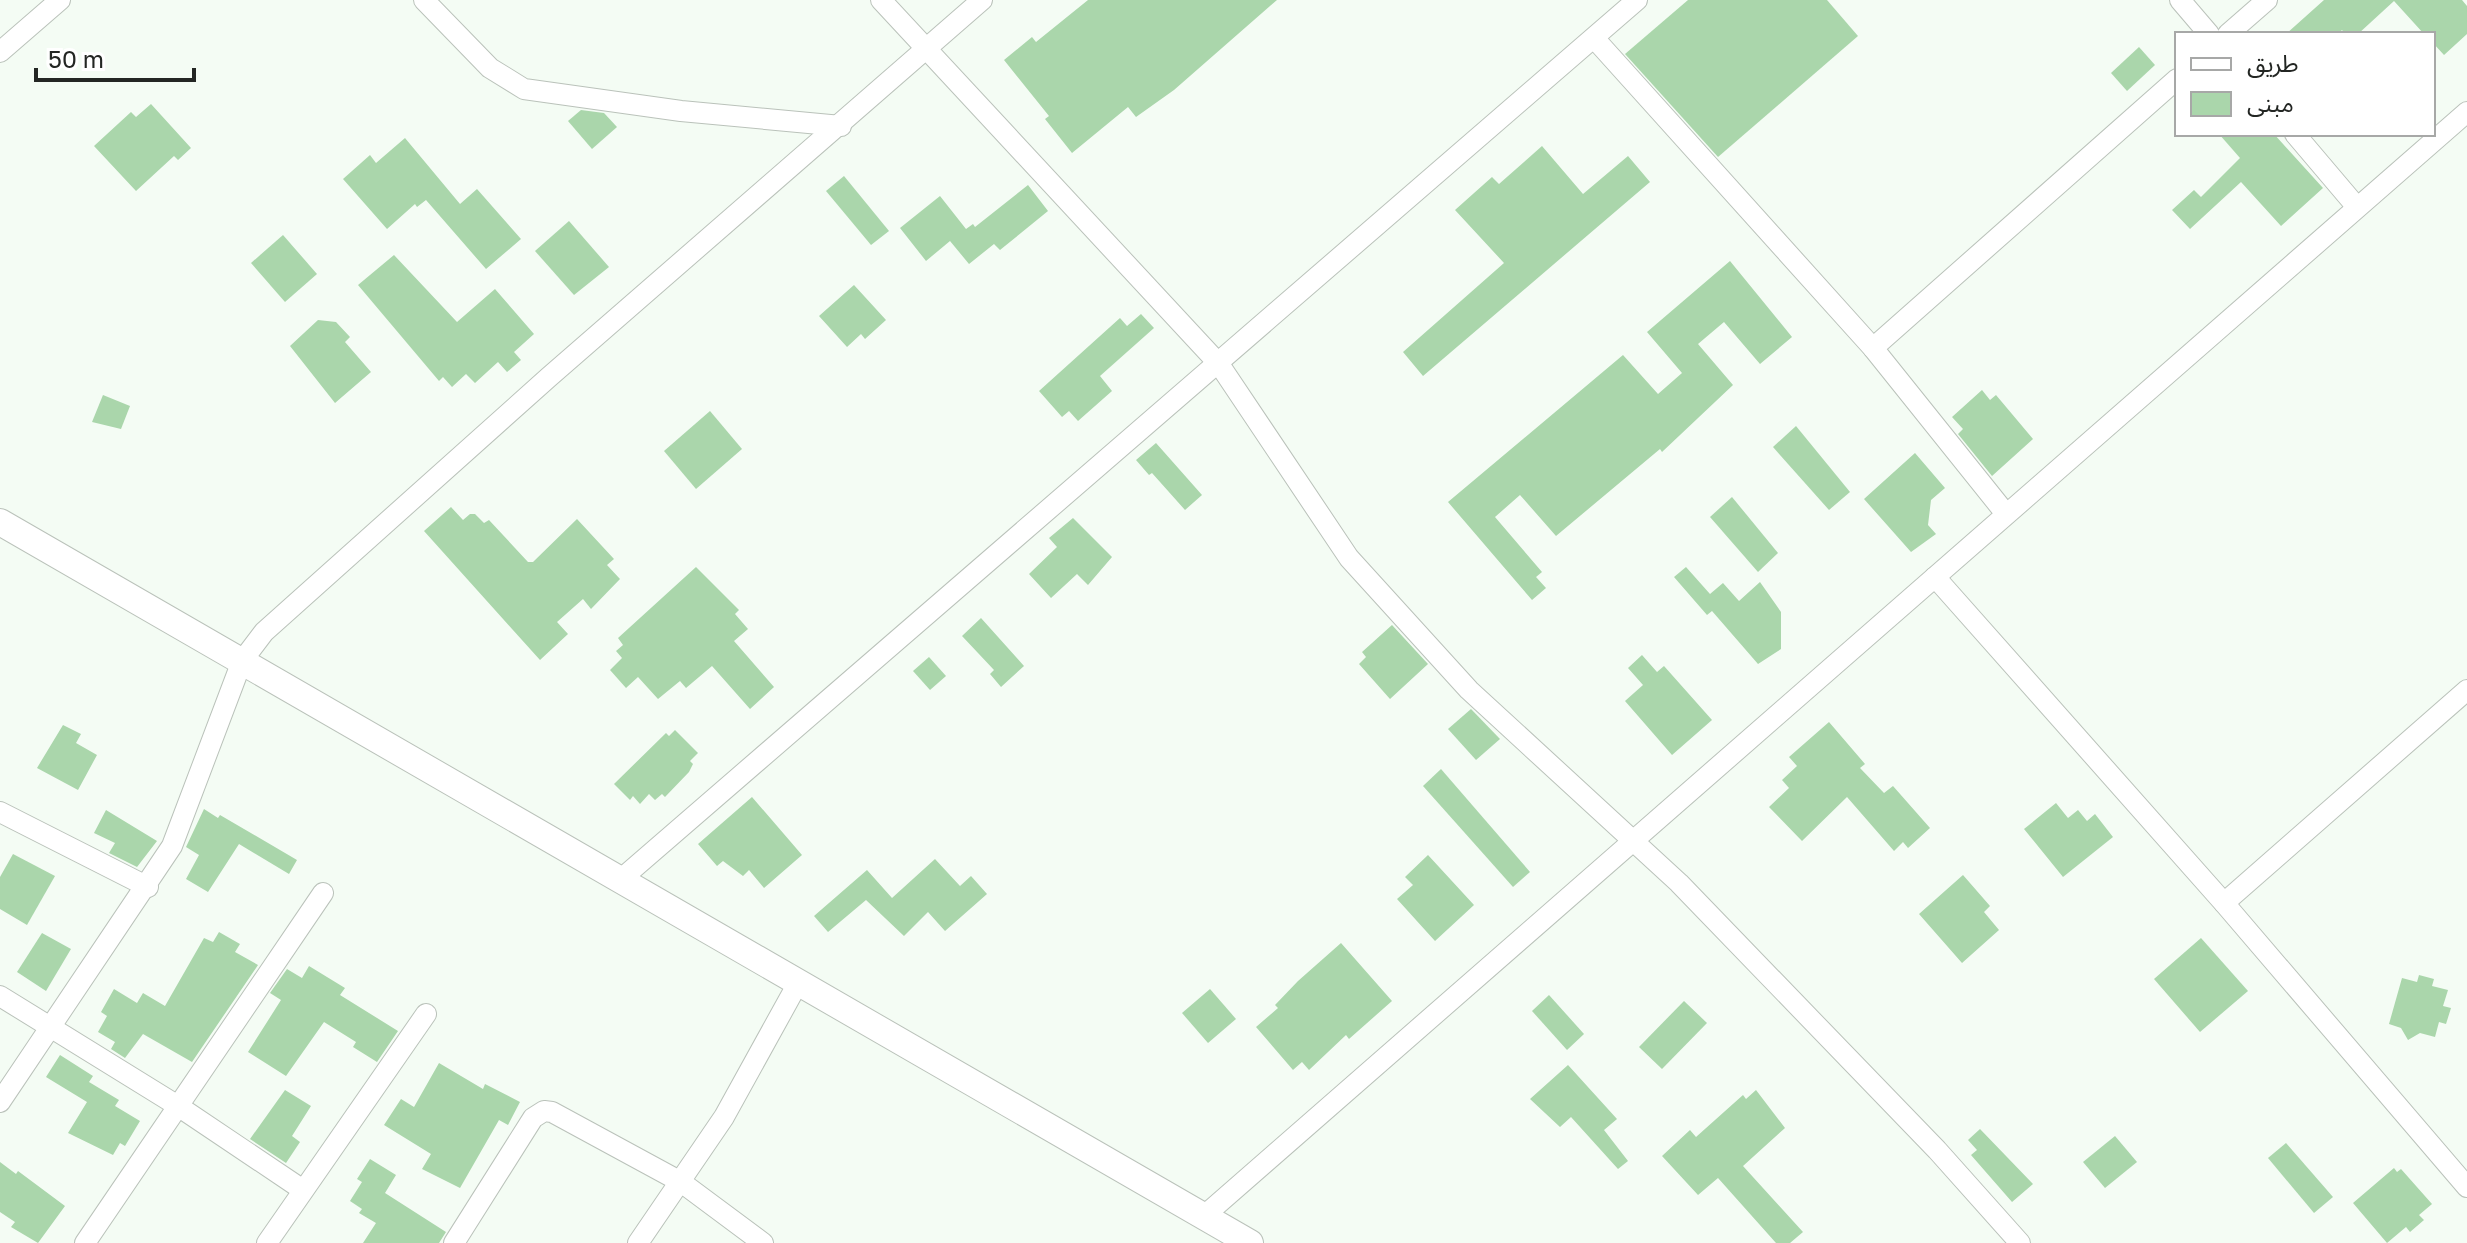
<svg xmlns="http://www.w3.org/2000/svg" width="2467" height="1243" font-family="'Golos Text','Noto Sans Arabic',sans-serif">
<rect width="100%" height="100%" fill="#f4fcf4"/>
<g fill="#aad6ab">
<path d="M1088 0H1277L1174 90 1136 117 1128 107 1072 153 1045 119 1049 116 1004 60 1032 37 1036 42Z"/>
<path d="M1688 0H1827L1858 36 1718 157 1625 54Z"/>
<path d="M2324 0H2462L2467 6V34L2444 55 2433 43V34H2424L2394 1 2358 34H2345L2342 30 2338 34H2286Z"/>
<path d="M2139 47 2155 65 2127 91 2111 73Z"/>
<path d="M151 104 191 148 178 160 174 156 136 191 94 146 131 112 136 117Z"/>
<path d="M581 110 604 113 617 127 592 149 568 121Z"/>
<path d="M2219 134H2274L2323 188 2281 226 2241 182 2190 229 2172 210 2194 190 2201 197 2240 158Z"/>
<path d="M405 138 460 204 477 189 521 239 486 269 426 200 417 207 415 204 387 229 343 179 370 155 376 163Z"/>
<path d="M1542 146 1583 194 1628 156 1650 182 1423 376 1403 352 1504 263 1455 210 1492 177 1499 184Z"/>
<path d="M844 176 889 231 871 245 826 191Z"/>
<path d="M1028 185 1048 211 1000 250 994 244 969 264 950 241 926 261 900 228 940 196 966 229 973 224 975 227Z"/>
<path d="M569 221 609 267 574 295 535 251Z"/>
<path d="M283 235 317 274 285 302 251 263Z"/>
<path d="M394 255 457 322 495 289 534 334 514 352 521 360 507 372 498 362 475 383 466 374 452 387 443 377 439 381 358 285Z"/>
<path d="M1730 261 1792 337 1760 364 1724 322 1698 344 1733 385 1662 452 1660 449 1556 536 1520 495 1495 517 1542 572 1536 577 1546 588 1532 600 1448 502 1623 355 1658 394 1682 373 1647 332Z"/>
<path d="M854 285 886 320 865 339 861 334 847 347 819 316Z"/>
<path d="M1141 314 1154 328 1100 376 1112 391 1078 421 1069 411 1062 417 1039 391 1120 318 1127 326Z"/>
<path d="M318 320 336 322 350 337 345 342 371 372 335 403 290 346Z"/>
<path d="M1982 390 1990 400 1996 395 2033 439 1992 476 1958 434 1963 429 1952 417Z"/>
<path d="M103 395 130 406 121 429 92 422Z"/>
<path d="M710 411 742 449 696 489 664 451Z"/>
<path d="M1796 426 1850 492 1829 510 1773 447Z"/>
<path d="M1156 443 1202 495 1185 510 1152 473 1149 475 1136 460Z"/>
<path d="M1915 453 1945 488 1931 500 1928 525 1936 534 1911 552 1864 499Z"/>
<path d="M1732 497 1778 553 1758 572 1710 517Z"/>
<path d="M451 507 463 520 470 514H475L484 523 489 520 528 562H533L577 519 614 559 607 565 620 579 591 609 583 599 557 622 568 634 540 660 424 531Z"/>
<path d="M1073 518 1112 557 1088 585 1077 574 1051 598 1029 574 1057 547 1049 538Z"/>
<path d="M696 567 739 610 735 614 748 629 734 641 774 687 750 709 712 666 686 688 680 681 658 699 638 677 626 688 610 670 622 658 616 651 623 645 618 638Z"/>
<path d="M1686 567 1710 594 1723 583 1739 601 1760 582 1781 612V649L1758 664 1712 611 1707 615 1674 577Z"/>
<path d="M981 618 1024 666 1001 687 990 674 994 670 962 636Z"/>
<path d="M1392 625 1428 664 1390 699 1359 664 1366 657 1362 652Z"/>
<path d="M1642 655 1657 672 1664 666 1712 720 1672 755 1625 701 1643 685 1628 668Z"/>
<path d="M929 657 946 676 930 690 913 671Z"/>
<path d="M1471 709 1500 739 1476 760 1448 729Z"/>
<path d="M1829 722 1865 764 1860 768 1884 793 1893 786 1930 828 1908 848 1903 842 1894 851 1847 797 1802 841 1769 807 1789 788 1782 780 1797 766 1789 757Z"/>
<path d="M63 725 81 734 76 743 97 755 78 790 37 768Z"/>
<path d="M675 730 698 753 690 761 693 764 689 772 665 797 662 794 655 800 649 794 640 804 633 796 630 800 614 784 666 733 669 736Z"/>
<path d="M1441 769 1530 872 1513 887 1423 786Z"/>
<path d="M752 797 802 855 764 888 749 870 743 876 723 861 717 866 698 844Z"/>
<path d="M2056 803 2068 818 2078 810 2087 821 2095 814 2113 837 2063 877 2024 829Z"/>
<path d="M204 809 218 818 220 815 297 860 289 874 239 844 208 892 186 879 199 855 186 847Z"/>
<path d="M106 810 157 841 137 867 109 853 115 843 94 833Z"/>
<path d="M13 854 55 876 27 925 0 909V877Z"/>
<path d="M1428 855 1474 905 1435 941 1397 899 1413 885 1405 877Z"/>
<path d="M935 859 960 886 971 876 987 894 945 931 928 912 904 936 866 900 828 932 814 916 867 870 892 898Z"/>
<path d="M1963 875 1990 906 1984 912 1999 930 1962 963 1919 914Z"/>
<path d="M219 932 240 944 235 952 258 965 192 1062 143 1034 125 1058 111 1049 115 1042 98 1032 107 1016 101 1012 114 989 137 1003 143 993 165 1006 204 938 213 942Z"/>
<path d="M42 933 71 949 46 991 17 972Z"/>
<path d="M2201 938 2248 991 2200 1032 2154 979Z"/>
<path d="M1341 943 1392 1001 1349 1039 1346 1035 1309 1070 1302 1062 1293 1070 1256 1027 1278 1008 1275 1005 1298 981Z"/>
<path d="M309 966 345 988 340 995 398 1031 377 1062 353 1047 356 1042 324 1022 286 1076 248 1052 281 1000 270 993 287 969 302 978Z"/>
<path d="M2419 975 2434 979 2432 986 2448 990 2443 1006 2451 1008 2446 1024 2439 1022 2435 1037 2420 1033 2408 1040 2401 1028 2389 1024 2402 978 2417 982Z"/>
<path d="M1210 989 1236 1019 1208 1043 1182 1013Z"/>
<path d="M1549 995 1584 1034 1567 1050 1532 1011Z"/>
<path d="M1684 1001 1707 1023 1662 1069 1639 1047Z"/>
<path d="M60 1055 93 1076 89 1082 119 1100 115 1106 140 1121 125 1146 120 1143 113 1155 68 1133 87 1102 46 1077Z"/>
<path d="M439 1063 483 1089 485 1084 520 1102 508 1125 499 1120 460 1188 422 1169 431 1154 384 1125 401 1099 414 1107Z"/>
<path d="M1568 1065 1617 1119 1604 1130 1628 1161 1618 1169 1571 1117 1560 1127 1530 1099Z"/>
<path d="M285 1090 311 1106 292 1136 300 1142 286 1163 250 1139Z"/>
<path d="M1756 1090 1785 1128 1743 1166 1803 1232 1790 1243H1776L1718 1178 1698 1195 1662 1156 1690 1130 1696 1137 1743 1095 1746 1099Z"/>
<path d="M1980 1129 2033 1184 2012 1202 1971 1155 1977 1150 1968 1140Z"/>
<path d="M2115 1136 2137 1162 2105 1188 2083 1162Z"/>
<path d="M2286 1143 2333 1197 2314 1213 2268 1158Z"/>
<path d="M370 1159 396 1175 385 1193 446 1232 439 1243H363L376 1223 359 1213 362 1209 350 1201 362 1182 357 1179Z"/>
<path d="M0 1162 16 1174 18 1171 65 1206 38 1243 11 1227 15 1222 0 1212Z"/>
<path d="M2394 1168 2397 1172 2401 1169 2432 1204 2419 1215 2424 1220 2410 1232 2406 1227 2387 1243 2353 1203Z"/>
</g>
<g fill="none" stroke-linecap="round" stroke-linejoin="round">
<g stroke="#bac2ba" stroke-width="22">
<g id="minor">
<path d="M424 0 490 68 524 89 681 111 841 126"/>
<path d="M881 0 1219 364 1349 558 1469 690 1679 883 1937 1150 2020 1243"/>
<path d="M2180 0 2209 34"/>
<path d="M2228 34 2267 0"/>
<path d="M1594 38 1873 348 2006 514"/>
<path d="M0 52 60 0"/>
<path d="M2295 134 2356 206"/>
<path d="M1873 348 2177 79"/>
<path d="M1935 577 2224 903 2467 1187"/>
<path d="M0 812 148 887"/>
<path d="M620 880 1637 0"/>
<path d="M2224 903 2467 690"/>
<path d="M0 996 178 1106 303 1190"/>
<path d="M0 1102 172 846 242 661 264 632 549 377 982 0"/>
<path d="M1204 1216 2467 112"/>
<path d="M85 1243 323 893"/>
<path d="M267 1243 426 1014"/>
<path d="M454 1243 533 1118 544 1111 552 1112 681 1182 763 1243"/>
<path d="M638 1243 724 1117 798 983"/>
</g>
</g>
<g stroke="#bac2ba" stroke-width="28">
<path id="tertiary" d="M0 522 1250 1243"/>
</g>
<use href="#minor" stroke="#fff" stroke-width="20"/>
<use href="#tertiary" stroke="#fff" stroke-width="26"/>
</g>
<rect x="2175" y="32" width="260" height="104" fill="#ffffff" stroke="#a7a8a7" stroke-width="2"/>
<rect x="2191" y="58" width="40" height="12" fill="#ffffff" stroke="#a7a8a7" stroke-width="2"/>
<text x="2247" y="72" font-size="24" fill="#232623">طريق</text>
<rect x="2191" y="92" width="40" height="24" fill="#aad6ab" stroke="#a7a8a7" stroke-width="2"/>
<text x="2247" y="112" font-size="24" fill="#232623">مبنى</text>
<path d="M36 68v12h158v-12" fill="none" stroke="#232623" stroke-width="4"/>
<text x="48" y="68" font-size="24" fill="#232623" stroke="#ffffff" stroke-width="6" paint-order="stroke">50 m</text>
</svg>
